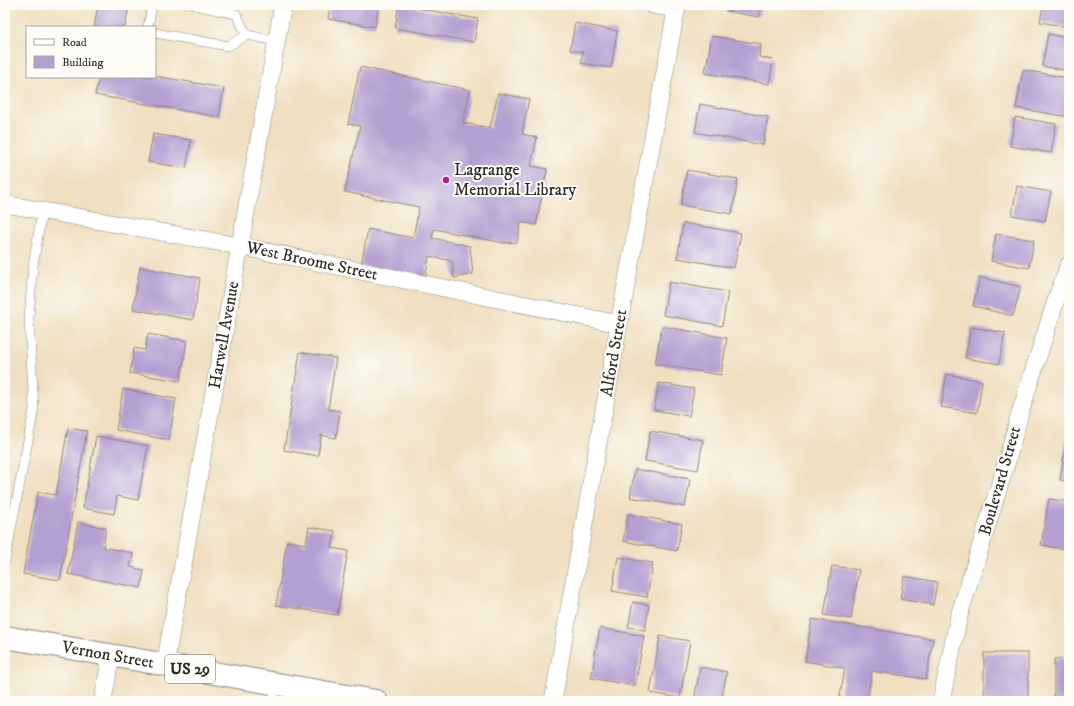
<svg xmlns="http://www.w3.org/2000/svg" width="1074" height="706" font-family="'IM FELL DW Pica',serif">
<rect width="100%" height="100%" fill="#fdfcf7"/>
<filter id="ink" filterUnits="userSpaceOnUse"><feTurbulence type="fractalNoise" baseFrequency=".025" numOctaves="2"/><feDisplacementMap in="SourceGraphic" scale="8" xChannelSelector="R" yChannelSelector="G"/><feConvolveMatrix kernelMatrix="1 2 1 2 8 2 1 2 1" color-interpolation-filters="sRGB"/></filter>
<filter id="wash" filterUnits="userSpaceOnUse"><feTurbulence type="fractalNoise" baseFrequency=".012" numOctaves="4" result="noise"/><feDisplacementMap in="SourceGraphic" scale="16" xChannelSelector="R" yChannelSelector="G"/><feGaussianBlur stdDeviation="0.9" result="paint"/><feColorMatrix in="noise" values="0 0 0 0 0 0 0 0 0 0 0 0 0 0 0 0 0 1.4 0 .05"/><feComposite in="paint" operator="in"/></filter>
<g filter="url(#wash)">
<rect width="100%" height="100%" fill="#efdfc0"/>
<g id="blocks">
<g fill="#b39fd1">
<path d="M98 5H129L125 27H94Z"/>
<path d="M330 5H379L375 27 328 19Z"/>
<path d="M399 5 478 19 474 42 395 28Z"/>
<path d="M727 5H761L759 17 726 11Z"/>
<path d="M1043 5H1069V27L1040 22Z"/>
<path d="M575 23 617 31 611 68 581 63 583 52 570 50Z"/>
<path d="M1048 34 1069 38V71L1042 66Z"/>
<path d="M712 36 761 44 759 57 773 60 769 84 705 73Z"/>
<path d="M360 67 470 90 463 123 490 128 498 93 529 99 522 134 537 137 531 166 547 169 536 225 521 222 517 242 504 243 434 229 432 238 470 246 473 274 454 278 452 261 429 256 425 280 361 266 368 229 413 238 419 207 345 192 360 126 348 124Z"/>
<path d="M1023 70 1069 78V117L1016 108Z"/>
<path d="M155 76 224 88 219 117 95 95 99 77Z"/>
<path d="M700 104 768 117 763 145 695 132Z"/>
<path d="M1015 117 1056 124 1051 153 1010 146Z"/>
<path d="M153 134 191 140 186 168 148 162Z"/>
<path d="M687 170 738 179 732 214 681 205Z"/>
<path d="M1017 186 1051 192 1045 221 1012 215Z"/>
<path d="M683 223 741 233 734 268 677 258Z"/>
<path d="M996 234 1034 240 1029 268 991 261Z"/>
<path d="M140 267 200 278 193 320 133 309Z"/>
<path d="M980 277 1021 287 1013 316 973 306Z"/>
<path d="M669 282 728 292 722 326 663 315Z"/>
<path d="M662 326 727 338 721 375 655 364Z"/>
<path d="M971 327 1005 333 999 364 965 358Z"/>
<path d="M148 334 187 341 180 381 130 373 134 348 145 350Z"/>
<path d="M300 352 336 358 328 409 340 411 336 438 321 435 318 456 284 450Z"/>
<path d="M947 374 982 381 977 413 941 407Z"/>
<path d="M659 383 694 389 689 416 654 410Z"/>
<path d="M123 389 176 399 169 440 116 430Z"/>
<path d="M68 428 87 431 60 580 23 574 38 492 56 495Z"/>
<path d="M650 431 703 440 698 470 645 461Z"/>
<path d="M96 436 148 446 138 500 117 496 114 514 83 508Z"/>
<path d="M1066 442 1069 443V481L1060 480Z"/>
<path d="M635 469 690 479 685 507 630 497Z"/>
<path d="M1049 499 1069 502V550L1041 545Z"/>
<path d="M628 514 682 524 677 551 623 541Z"/>
<path d="M78 522 106 528 103 547 133 553 130 567 144 570 141 588 68 574Z"/>
<path d="M309 527 335 531 332 548 348 551 337 615 276 605 287 541 306 544Z"/>
<path d="M618 557 653 563 647 597 612 591Z"/>
<path d="M832 566 859 570 851 619 824 615Z"/>
<path d="M904 576 937 582 933 605 900 599Z"/>
<path d="M633 602 649 605 645 630 628 627Z"/>
<path d="M812 619 933 639 926 679 872 671 867 701H839L845 668 805 661Z"/>
<path d="M600 628 644 636 635 686 591 678Z"/>
<path d="M660 636 690 641 680 698 650 693Z"/>
<rect x="984" y="653" width="44" height="48"/>
<path d="M1069 658V701H1054V659Z"/>
<path d="M700 667 727 672 721 701H694Z"/>
</g>
</g>
</g>
<g filter="url(#ink)">
<use href="#blocks" fill-opacity="0" stroke="#8d8576" stroke-width="1"/>
<g fill="none" stroke-linecap="round" stroke-linejoin="round">
<g stroke="#8d8576" stroke-width="10">
<g id="service">
<path d="M195 5 236 14 247 35"/>
<path d="M148 27 152 5"/>
<path d="M155 33 228 46 247 35 276 41"/>
<path d="M5 561 34 409 29 318 33 266 42 212"/>
<path d="M273 701 276 684"/>
</g>
</g>
<g stroke="#8d8576" stroke-width="18">
<g id="minor">
<path d="M653 5 677 9"/>
<path d="M5 204 239 246 619 324"/>
<path d="M165 665 283 5"/>
<path d="M103 701 111 655"/>
<path d="M553 701 619 324 677 5"/>
<path d="M941 701 959 616 1007 461 1020 413 1058 294 1069 265"/>
</g>
</g>
<g stroke="#8d8576" stroke-width="24">
<path id="primary" d="M5 637 376 701"/>
</g>
<use href="#service" stroke="#fff" stroke-width="9"/>
<use href="#minor" stroke="#fff" stroke-width="17"/>
<use href="#primary" stroke="#fff" stroke-width="22"/>
</g>
</g>
<circle fill="#b5179e" stroke="#fdfcf7" stroke-width="1.5" cx="446" cy="180" r="4"/>
<g text-anchor="middle" dominant-baseline="central" stroke-width="4" stroke-linejoin="round" paint-order="stroke">
<rect fill="#fdfcf7" stroke="#6a6a68" stroke-width="1" x="165" y="655" width="50" height="28" rx="3"/>
<g font-size="16" font-weight="bold" fill="#2b2b2b">
<text x="190" y="669">US 29</text>
</g>
<g font-size="17" fill="#2b2b2b" stroke="#fdfcf7" text-anchor="start">
<text x="454" y="170">Lagrange<tspan x="454" dy="20">Memorial Library</tspan></text>
</g>
<g font-size="17" fill="#2b2b2b" stroke="#fdfcf7">
<text transform="translate(312 261) rotate(12)">West Broome Street</text>
<text transform="translate(224 335) rotate(-80)">Harwell Avenue</text>
<text transform="translate(614 353) rotate(-80)">Alford Street</text>
<text transform="translate(1000 481) rotate(-74)">Boulevard Street</text>
<text transform="translate(108 655) rotate(10)">Vernon Street</text>
</g>
</g>
<rect width="1074" height="706" fill="none" stroke="#fdfcf7" stroke-width="20"/>
<rect x="26" y="26" width="130" height="52" fill="#fdfcf7" stroke="#a9a8a5"/>
<rect x="34" y="39" width="20" height="6" fill="#ffffff" stroke="#a9a8a5"/>
<text x="62" y="46" font-size="12" fill="#2b2b2b">Road</text>
<rect x="34" y="56" width="20" height="12" fill="#b39fd1" stroke="#a9a8a5"/>
<text x="62" y="66" font-size="12" fill="#2b2b2b">Building</text>
</svg>
